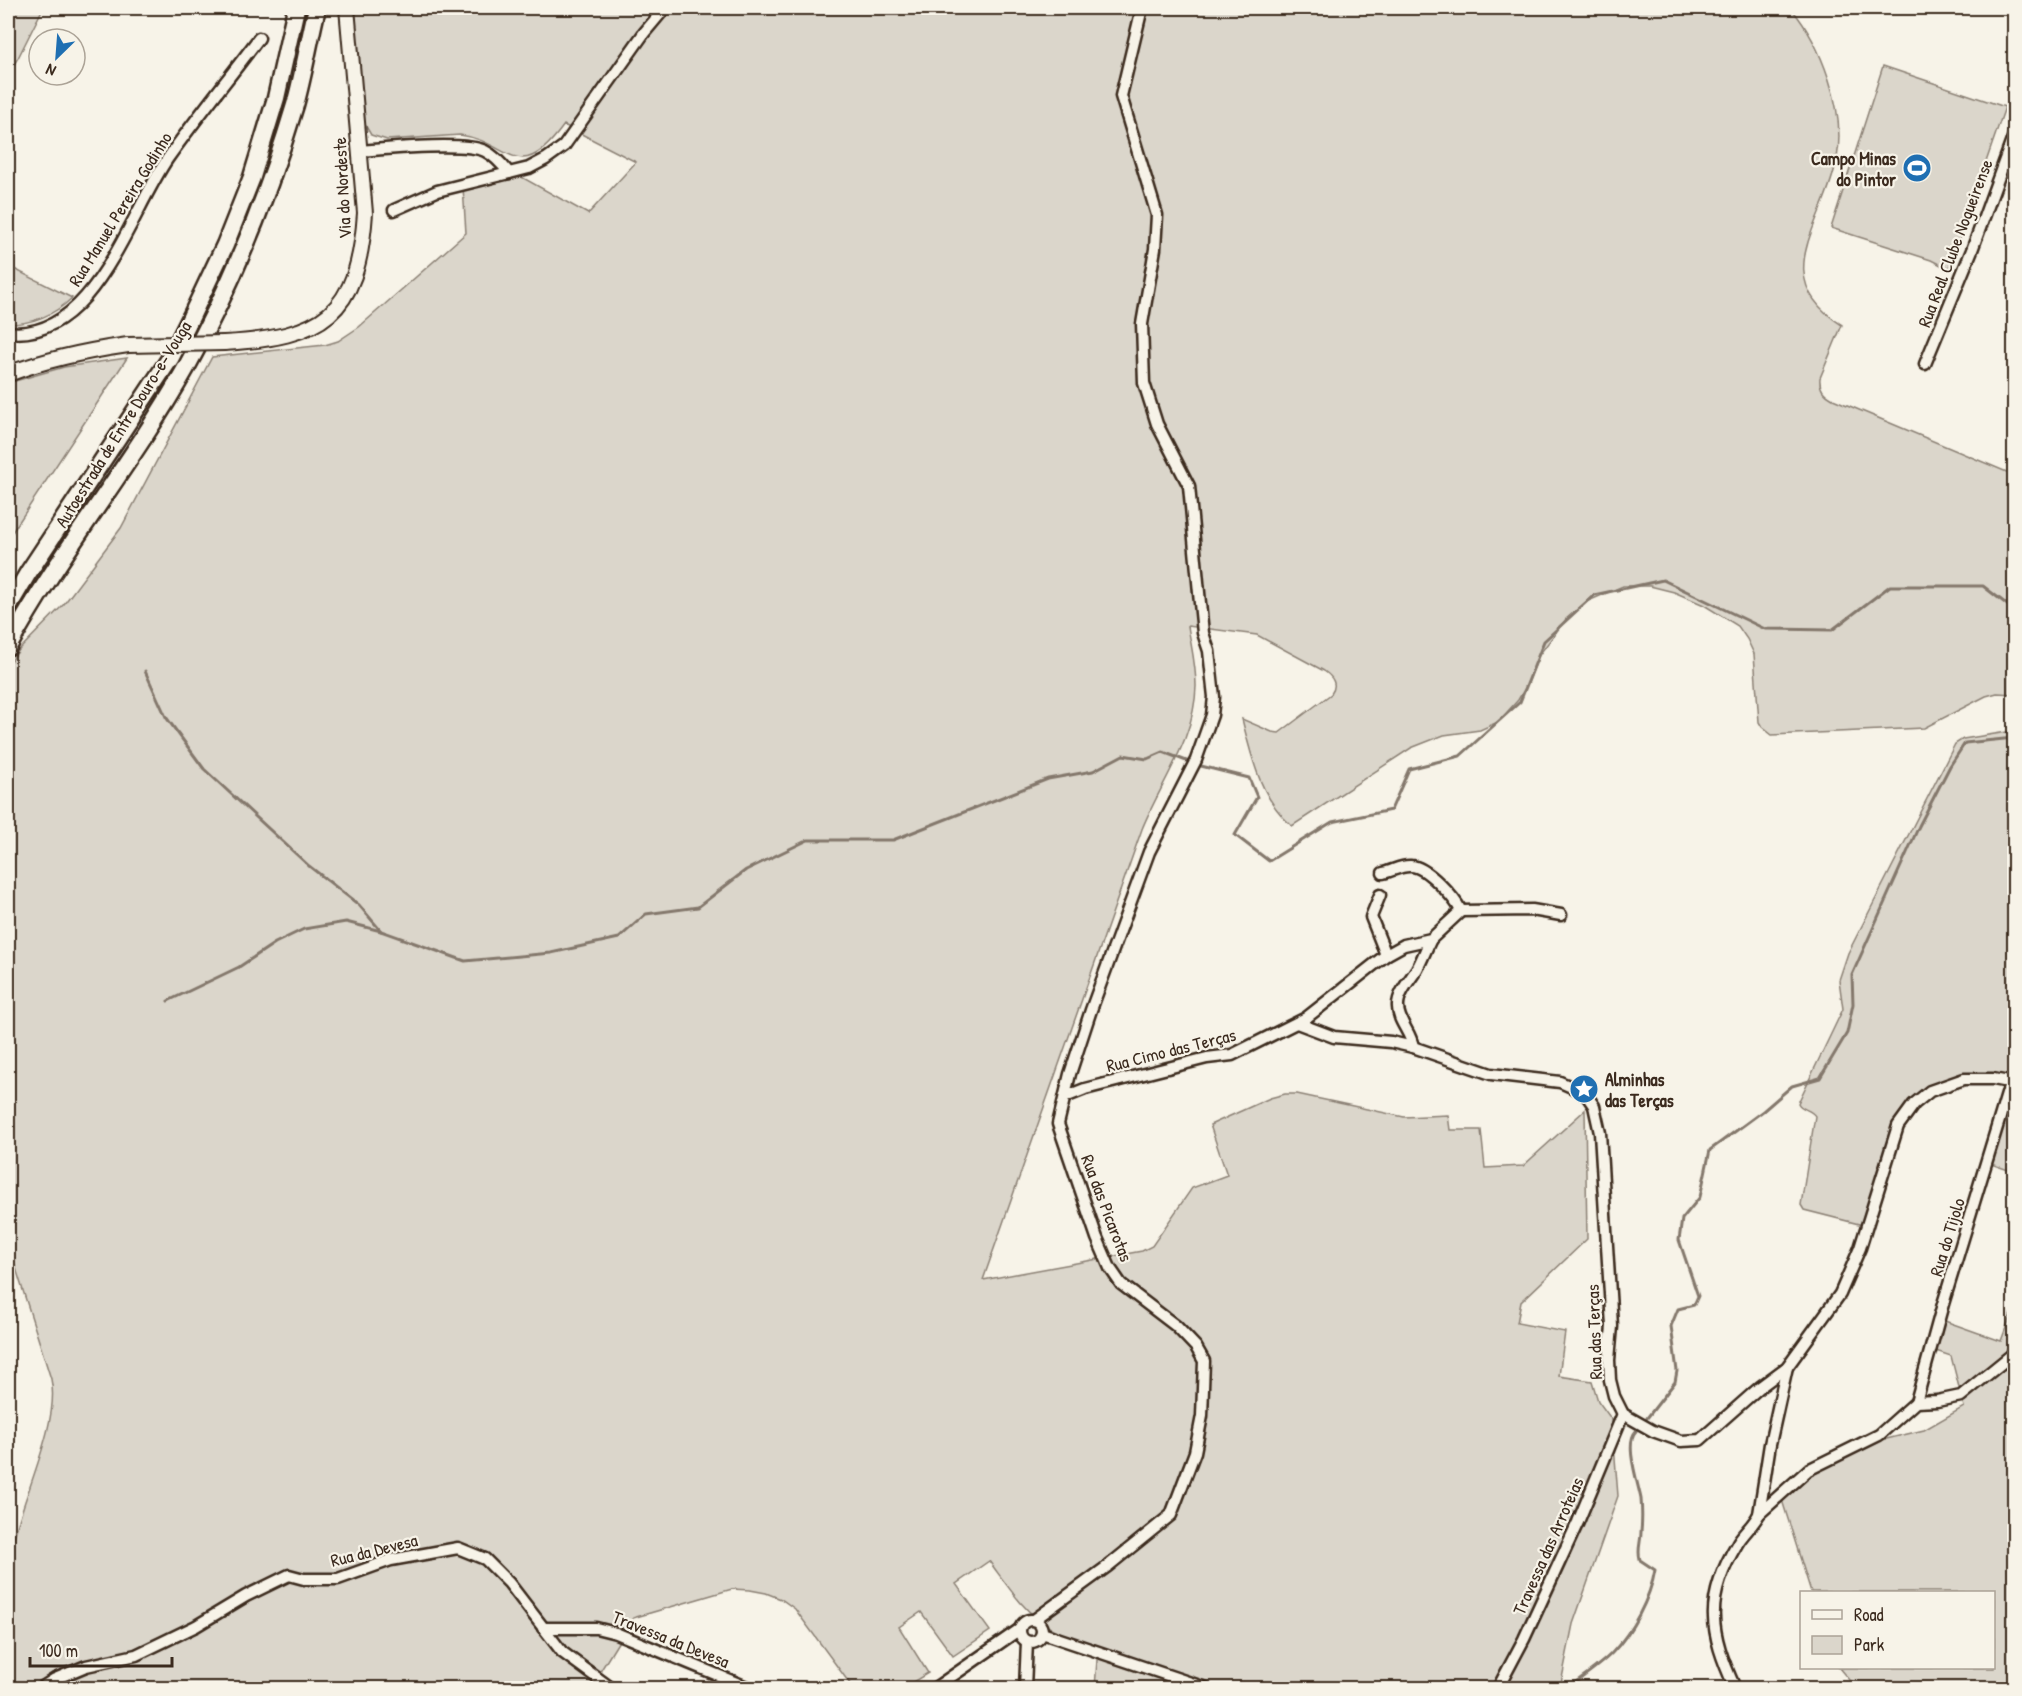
<svg xmlns="http://www.w3.org/2000/svg" width="2022" height="1696" font-family="'Patrick Hand',sans-serif">
<rect width="100%" height="100%" fill="#f7f3e8"/>
<filter id="ink" filterUnits="userSpaceOnUse"><feTurbulence type="fractalNoise" baseFrequency=".0167" numOctaves="2"/><feDisplacementMap in="SourceGraphic" scale="12" xChannelSelector="R" yChannelSelector="G"/><feConvolveMatrix kernelMatrix="1 2 1 2 8 2 1 2 1" color-interpolation-filters="sRGB"/></filter>
<g filter="url(#ink)">
<g fill="#dbd6cb" stroke="#8b8074" stroke-width="1.5">
<path d="M8 8H43L18 58 8 74Z"/>
<path d="M351 8H1791C1821 44 1846 110 1837 158 1826 223 1765 276 1842 325L1820 378C1819 389 1824 394 1833 399L2014 475V694L1997 693 1986 696 1924 728 1772 735 1762 727 1759 722 1754 654 1747 639 1738 626 1704 605 1674 592 1650 586H1623L1586 602 1566 619 1539 655 1528 683 1518 700 1498 722 1480 730 1444 735 1411 748 1292 826C1260 798 1252 758 1242 719L1272 732 1279 733 1331 694C1338 685 1333 677 1324 671L1257 635 1188 626C1191 646 1196 665 1196 686 1195 739 1161 782 1142 829L983 1280 1142 1251 1152 1246 1192 1188 1227 1175 1210 1125 1270 1098 1285 1094H1297L1404 1117 1448 1115 1450 1130H1481L1485 1168 1523 1166 1585 1110 1587 1239 1521 1302 1517 1323 1565 1332 1559 1376 1592 1381 1598 1401 1612 1420 1618 1496 1573 1624 1560 1688H1095L1098 1646C1082 1640 1063 1636 1049 1627 1023 1611 1007 1585 989 1561L956 1584 990 1631 953 1656 921 1612 899 1627 928 1673 903 1688H853L795 1609 781 1599 766 1593 750 1590 732 1589 633 1618 590 1688H8C8 1642 4 1593 12 1547 20 1501 61 1423 51 1379L8 1243V665L19 650 64 604 121 528 212 357 325 345 338 341 359 327 466 233 463 187 518 175 588 214 636 162 564 125C518 189 510 141 460 135L387 140 371 135 364 123Z"/>
<path d="M1883 66 2005 107 1949 269 1931 260 1831 228Z"/>
<path d="M8 265 10 267 72 298C54 315 32 324 8 324Z"/>
<path d="M127 358 11 534 8 539V383L64 367Z"/>
<path d="M2014 731V1077L1975 1073 1948 1078 1927 1088 1909 1103 1863 1225 1804 1210 1801 1205 1815 1116C1811 1109 1801 1110 1798 1103L1843 1009 1839 980 1848 953 1955 744 1963 739Z"/>
<path d="M2014 1091V1172L1991 1164Z"/>
<path d="M2014 1306V1688H1860L1849 1680 1839 1668H1994V1592H1811L1782 1500 1801 1482 1823 1466 1878 1441 1924 1430 1964 1407 1951 1356 1933 1350 1942 1320 2001 1341Z"/>
</g>
<g fill="none" stroke-linecap="round" stroke-linejoin="round">
<g stroke="#84786c" stroke-width="3">
<path d="M145 671 166 717 204 769 309 866 359 905 381 931"/>
<path d="M1201 766 1249 778 1257 797 1235 835 1269 861 1332 822 1391 810 1409 769 1460 756 1520 702 1544 641 1594 595 1663 580 1765 629 1832 630 1890 586H1983L2014 610"/>
<path d="M168 1001 239 967 275 943 304 929 346 922 381 931 465 961 551 953 619 938 646 914 698 907 746 870 808 840H893L1048 779 1093 771 1123 755 1147 759 1163 752 1189 762"/>
<path d="M1647 1418 1675 1382 1677 1371 1671 1326 1678 1309 1694 1305 1698 1296 1679 1240 1682 1219 1700 1197 1710 1150 1763 1111 1792 1086 1820 1078 1847 1033 1853 1004 1852 975 1919 826 1950 766 1965 743 2014 738"/>
<path d="M1568 1688C1582 1677 1599 1666 1612 1653 1632 1632 1650 1599 1655 1570L1640 1560C1637 1549 1641 1543 1641 1532 1642 1522 1642 1510 1641 1499 1638 1483 1624 1443 1636 1431"/>
</g>
<g stroke="#3b2a1e" stroke-width="15">
<g id="minor">
<path d="M359 151C385 149 464 141 485 151 495 156 502 164 509 173"/>
<path d="M394 210 437 191 529 168 546 159 564 146 644 33 665 8"/>
<path d="M8 332C93 343 129 214 168 158 197 117 229 78 259 38"/>
<path d="M1925 364 1972 250 2014 135"/>
<path d="M1383 873C1393 871 1401 865 1411 866 1426 866 1455 898 1461 911"/>
<path d="M1380 895 1371 917 1386 955"/>
<path d="M1461 911 1532 910 1561 915"/>
<path d="M1297 1023 1334 1037 1391 1042 1413 1047 1491 1074 1560 1082 1585 1093 1594 1106 1600 1133 1612 1326 1609 1360 1610 1380 1614 1396 1623 1414 1653 1431 1681 1441 1700 1440 1760 1387 1787 1367 1840 1294 1860 1248 1898 1126 1914 1104 1930 1091 1964 1079H1993L2014 1083"/>
<path d="M1413 1047C1411 1032 1398 1022 1398 1007 1397 994 1410 980 1417 969 1422 960 1426 949 1431 939"/>
<path d="M1065 1097 1085 1089 1207 1058 1232 1055 1306 1018 1386 955 1404 945 1431 939 1461 911"/>
<path d="M1916 1402 1943 1304 2011 1081"/>
<path d="M1759 1514 1808 1470 1879 1435 1916 1402 1937 1401 1961 1396 2014 1353"/>
<path d="M1034 1620 1108 1566 1171 1515 1195 1452 1202 1416 1204 1361 1196 1347 1176 1326 1121 1284 1110 1268 1097 1238 1058 1124 1070 1074 1091 1010 1149 852 1196 760 1212 715 1214 697 1209 651 1203 633 1200 603 1189 486 1157 424 1144 383 1142 324 1155 249 1157 215 1121 96 1142 8"/>
<circle cx="1031" cy="1631" r="11"/>
<path d="M543 1628H596L616 1633 749 1688"/>
<path d="M1042 1633 1206 1688"/>
<path d="M41 1688 55 1679 86 1666 136 1655 196 1626 246 1596 289 1575 304 1579H338L391 1560 458 1548 485 1559 509 1583 562 1652 611 1688"/>
<path d="M935 1688 1020 1629"/>
<path d="M1025 1688 1027 1642"/>
<path d="M1498 1688 1524 1639 1578 1522 1623 1414"/>
<path d="M1735 1688C1709 1631 1704 1599 1737 1544 1743 1533 1753 1526 1759 1514L1770 1444 1787 1367"/>
</g>
</g>
<g stroke="#3b2a1e" stroke-width="18">
<g id="major">
<path d="M224 343C323 337 358 316 365 213L347 8"/>
<path d="M8 374C47 359 86 351 128 345"/>
</g>
</g>
<g stroke="#3b2a1e" stroke-width="21">
<g id="highway">
<path d="M8 607 28 573 171 357 191 317 225 245 252 177 276 98 296 8"/>
<path d="M8 647C61 550 132 464 186 368 232 285 268 196 295 105 304 73 309 40 317 8"/>
</g>
</g>
<use href="#minor" stroke="#f7f3e8" stroke-width="10"/>
<use href="#major" stroke="#f7f3e8" stroke-width="14"/>
<use href="#highway" stroke="#f7f3e8" stroke-width="16"/>
<g stroke="#3b2a1e" stroke-width="18" stroke-linecap="butt">
<path id="major-bridge" d="M128 345 224 343"/>
</g>
<use href="#major-bridge" stroke="#f7f3e8" stroke-width="14"/>
</g>
</g>
<defs>
<g id="stadium-disc" transform="scale(1.5)"><circle r="9.5" fill="#1f6fb2" stroke="#f7f3e8"/><path d="M0-5a6.5 5 0 1 0 0 10a6.5 5 0 1 0 0-10ZM-3.5-1.8h7v3.6h-7Z" fill="#fff"/></g>
<g id="sight-disc" transform="scale(1.5)"><circle r="9.5" fill="#1f6fb2" stroke="#f7f3e8"/><path d="M0-6L1.8-2.2L6-1.7L2.9 1.2L3.7 5.4L0 3.3L-3.7 5.4L-2.9 1.2L-6-1.7L-1.8-2.2Z" fill="#fff"/></g>
</defs>
<g fill-rule="evenodd">
<use href="#stadium-disc" x="1917" y="168"/>
<use href="#sight-disc" x="1584" y="1089"/>
</g>
<g text-anchor="middle" dominant-baseline="central" stroke-width="4.5" stroke-linejoin="round" paint-order="stroke">
<g font-size="18" font-weight="bold" fill="#3b2a1e" stroke="#f7f3e8" text-anchor="end">
<text x="1896" y="158">Campo Minas<tspan x="1896" dy="21">do Pintor</tspan></text>
<text x="1605" y="1079" text-anchor="start">Alminhas<tspan x="1605" dy="21">das Terças</tspan></text>
</g>
<g font-size="18" fill="#3b2a1e" stroke="#f7f3e8">
<text transform="translate(342 188) rotate(-93)">Via do Nordeste</text>
<text transform="translate(120 209) rotate(-58)">Rua Manuel Pereira Godinho</text>
<text transform="translate(1955 243) rotate(-69)">Rua Real Clube Nogueirense</text>
<text transform="translate(123 424) rotate(-58)">Autoestrada de Entre Douro-e-Vouga</text>
<text transform="translate(1171 1050) rotate(-14)">Rua Cimo das Terças</text>
<text transform="translate(1107 1208) rotate(69)">Rua das Picarotas</text>
<text transform="translate(1947 1237) rotate(-73)">Rua do Tijolo</text>
<text transform="translate(1594 1332) rotate(-92)">Rua das Terças</text>
<text transform="translate(1548 1546) rotate(-66)">Travessa das Arroteias</text>
<text transform="translate(374 1550) rotate(-14)">Rua da Devesa</text>
<text transform="translate(671 1639) rotate(22)">Travessa da Devesa</text>
</g>
</g>
<rect width="2022" height="1696" fill="none" stroke="#f7f3e8" stroke-width="30"/>
<rect x="15" y="15" width="1992" height="1666" fill="none" stroke="#3b2a1e" stroke-width="2" filter="url(#ink)"/>
<rect x="1800" y="1591" width="195" height="78" fill="#f7f3e8" stroke="#aca397" stroke-width="1.5"/>
<rect x="1812" y="1610" width="30" height="9" fill="#f7f3e8" stroke="#aca397" stroke-width="1.5"/>
<text x="1854" y="1621" font-size="18" fill="#3b2a1e">Road</text>
<rect x="1812" y="1636" width="30" height="18" fill="#dbd6cb" stroke="#aca397" stroke-width="1.5"/>
<text x="1854" y="1651" font-size="18" fill="#3b2a1e">Park</text>
<g transform="translate(57 57) rotate(205)"><circle r="28" fill="#f7f3e8" stroke="#aca397" stroke-width="1.5"/>
<path d="M0-4.5L10 22L0 15L-10 22Z" fill="#1f6fb2"/>
<text y="-9" font-size="16" font-weight="bold" text-anchor="middle" fill="#3b2a1e">N</text>
</g>
<path d="M30 1657v9h142v-9" fill="none" stroke="#3b2a1e" stroke-width="3"/>
<text x="39" y="1657" font-size="18" fill="#3b2a1e" stroke="#f7f3e8" stroke-width="4.5" paint-order="stroke">100 m</text>
</svg>
